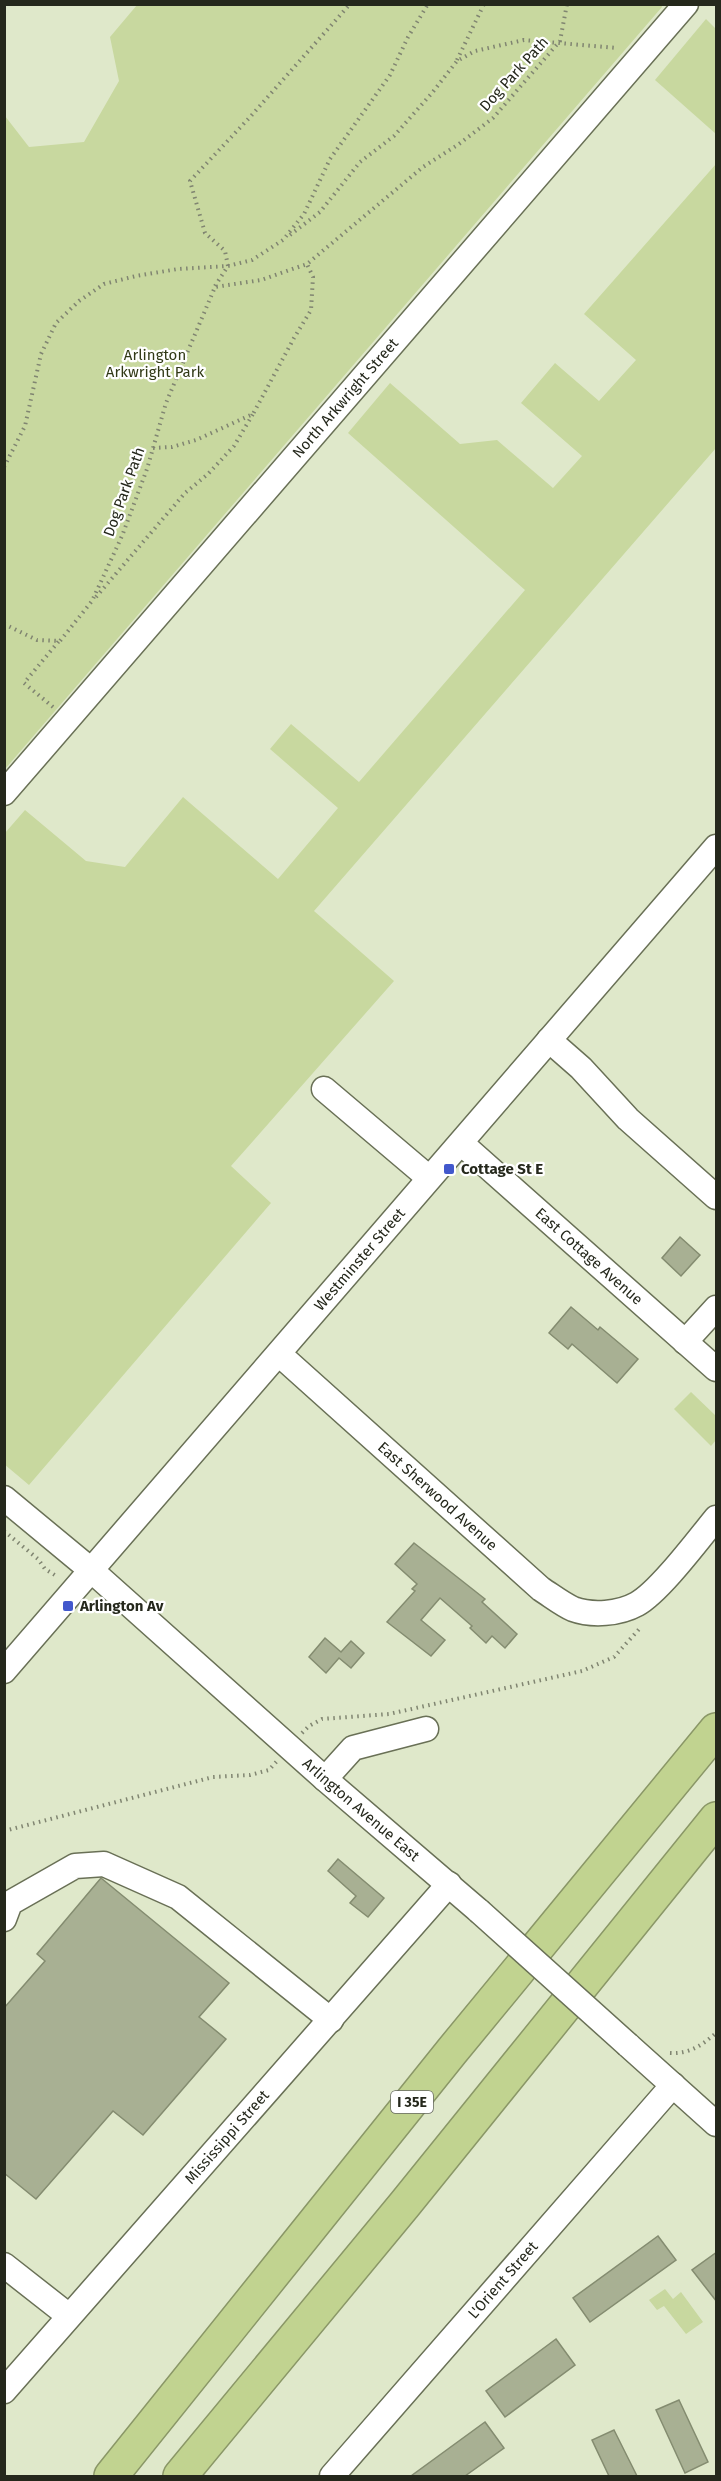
<svg xmlns="http://www.w3.org/2000/svg" width="721" height="2481" font-family="'Fira Sans',sans-serif">
<rect width="100%" height="100%" fill="#dfe8ca"/>
<g fill="#c8d89f">
<path d="M137 5 661 4 662 7 5 769V116L29 147 84 142 119 81 110 37Z"/>
<path d="M706 19 716 29V134L655 80Z"/>
<path d="M716 164V448L314 911 394 981 231 1166 271 1203 29 1485 4 1464 5 833 25 810 86 861 125 867 183 797 278 879 338 808 270 749 291 724 359 782 525 590 348 433 390 383 460 444 497 440 553 488 582 456 521 403 555 363 599 401 636 360 584 314Z"/>
<path d="M691 1392 716 1416V1440L711 1446 674 1409Z"/>
<path d="M665 2289 673 2299 681 2292 703 2322 686 2334 664 2306 657 2310 649 2300Z"/>
</g>
<g fill="#a8b093" stroke="#848c70" stroke-width="1.5">
<path d="M680 1237 700 1255 681 1276 662 1258Z"/>
<path d="M571 1307 598 1330 600 1327 638 1359 617 1383 572 1344 568 1349 549 1333Z"/>
<path d="M414 1543 485 1599 482 1602 517 1634 505 1648 492 1636 486 1643 470 1628 472 1626 440 1598 421 1620 445 1640 431 1656 387 1622 415 1591 412 1589 417 1584 395 1564Z"/>
<path d="M325 1638 341 1652 351 1641 364 1653 351 1668 339 1658 326 1673 309 1657Z"/>
<path d="M338 1859 384 1898 368 1917 350 1903 356 1896 328 1871Z"/>
<path d="M101 1878 229 1983 199 2017 226 2039 143 2135 113 2111 36 2199 4 2173V2008L45 1961 37 1954Z"/>
<path d="M658 2236 676 2260 590 2322 573 2298Z"/>
<path d="M717 2252V2302L692 2270Z"/>
<path d="M556 2339 575 2365 505 2417 486 2391Z"/>
<path d="M679 2400 708 2462 685 2473 656 2410Z"/>
<path d="M485 2422 504 2448 465 2476H411Z"/>
<path d="M614 2430 637 2476H609L592 2440Z"/>
</g>
<g fill="none" stroke-linecap="round" stroke-linejoin="round">
<g stroke="#697056" stroke-width="27">
<g id="minor">
<path id="s1" d="M4 793 686 4"/>
<path d="M549 1040 581 1068 628 1119 716 1197"/>
<path d="M324 1089 429 1178"/>
<path id="s2" d="M461 1143 716 1369"/>
<path d="M685 1342 716 1308"/>
<path id="s3" d="M279 1354 541 1589C552 1596 562 1604 573 1609 592 1616 619 1614 637 1604 659 1592 698 1540 716 1518"/>
<path id="s4" d="M4 1498 91 1570 325 1779 479 1911"/>
<path id="s5" d="M4 1671 716 847"/>
<path d="M325 1779 353 1748 426 1729"/>
<path d="M4 1919 10 1903 75 1866 104 1864 178 1897 331 2020"/>
<path d="M628 2045 716 2124"/>
<path d="M4 2265 69 2316"/>
<path id="s6" d="M4 2391 449 1884"/>
<path id="s7" d="M332 2476 673 2085"/>
</g>
</g>
<g stroke="#8a9767" stroke-width="36">
<g id="highway">
<path d="M111 2476 452 2051 716 1730"/>
<path d="M180 2476 405 2204 716 1819"/>
</g>
</g>
<g stroke="#808571" stroke-width="4" stroke-dasharray="1.5 4.5" stroke-linecap="butt">
<path d="M457 60 484 4"/>
<path d="M290 235 320 212 360 162 394 136 432 93 457 61 475 51 524 40 617 48"/>
<path d="M215 286 228 266 225 251 205 233 190 181 251 116 350 4"/>
<path d="M153 448 172 447 196 440 253 414 294 338 311 310 313 277 307 264"/>
<path d="M4 467 25 426 41 354 56 323 79 301 104 284 136 276 178 269 228 266 252 260 283 240 304 214 330 159 390 75 408 37 428 4"/>
<path d="M96 597 185 493 208 474 234 446 253 414"/>
<path d="M4 624 37 640 60 641 92 601 122 536 147 469 166 403 215 287 261 280 307 264 423 167 459 144 493 118 560 41 567 4"/>
<path d="M53 707 24 683 59 641"/>
<path d="M4 1531 38 1559 45 1569 58 1577"/>
<path d="M302 1733 309 1726 322 1719 389 1714 582 1671 614 1657 641 1627"/>
<path d="M4 1831 213 1777 250 1775 269 1770 277 1761"/>
<path d="M670 2053C690 2054 702 2045 716 2033"/>
</g>
<use href="#minor" stroke="#fff" stroke-width="24"/>
<use href="#highway" stroke="#c1d390" stroke-width="33"/>
<g stroke="#697056" stroke-width="27" stroke-linecap="butt">
<path id="minor-bridge" d="M479 1911 628 2045"/>
</g>
<use href="#minor-bridge" stroke="#fff" stroke-width="24"/>
</g>
<g fill="#4258cc" stroke="#fff" stroke-width="2">
<rect x="443" y="1163" width="12" height="12" rx="3"/>
<rect x="62" y="1600" width="12" height="12" rx="3"/>
</g>
<g text-anchor="middle" dominant-baseline="central" stroke-width="4.5" stroke-linejoin="round" paint-order="stroke">
<rect fill="#fff" stroke="#666860" stroke-width="1.5" x="391" y="2091" width="42" height="22" rx="4.5"/>
<g font-size="14" font-weight="bold" fill="#25281c">
<text x="412" y="2102">I 35E</text>
</g>
<g font-size="15" fill="#25281c" stroke="#fff">
<text transform="translate(514 74) rotate(-48)">Dog Park Path</text>
<text stroke="none"><textPath href="#s1" startOffset="522">North Arkwright Street</textPath></text>
<text transform="translate(124 492) rotate(-70)">Dog Park Path</text>
<text stroke="none"><textPath href="#s2" startOffset="171">East Cottage Avenue</textPath></text>
<text stroke="none"><textPath href="#s5" startOffset="544">Westminster Street</textPath></text>
<text stroke="none"><textPath href="#s3" startOffset="213">East Sherwood Avenue</textPath></text>
<text stroke="none"><textPath href="#s4" startOffset="474">Arlington Avenue East</textPath></text>
<text stroke="none"><textPath href="#s6" startOffset="338">Mississippi Street</textPath></text>
<text stroke="none"><textPath href="#s7" startOffset="260">L'Orient Street</textPath></text>
</g>
<g font-size="15" fill="#313916" stroke="#fff">
<text x="155" y="355">Arlington<tspan x="155" dy="17">Arkwright Park</tspan></text>
</g>
<g font-size="15" font-weight="bold" fill="#25281c" stroke="#fff" text-anchor="start">
<text x="461" y="1169">Cottage St E</text>
<text x="80" y="1606">Arlington Av</text>
</g>
</g>
<rect width="721" height="2481" fill="none" stroke="#25281c" stroke-width="12"/>
</svg>
